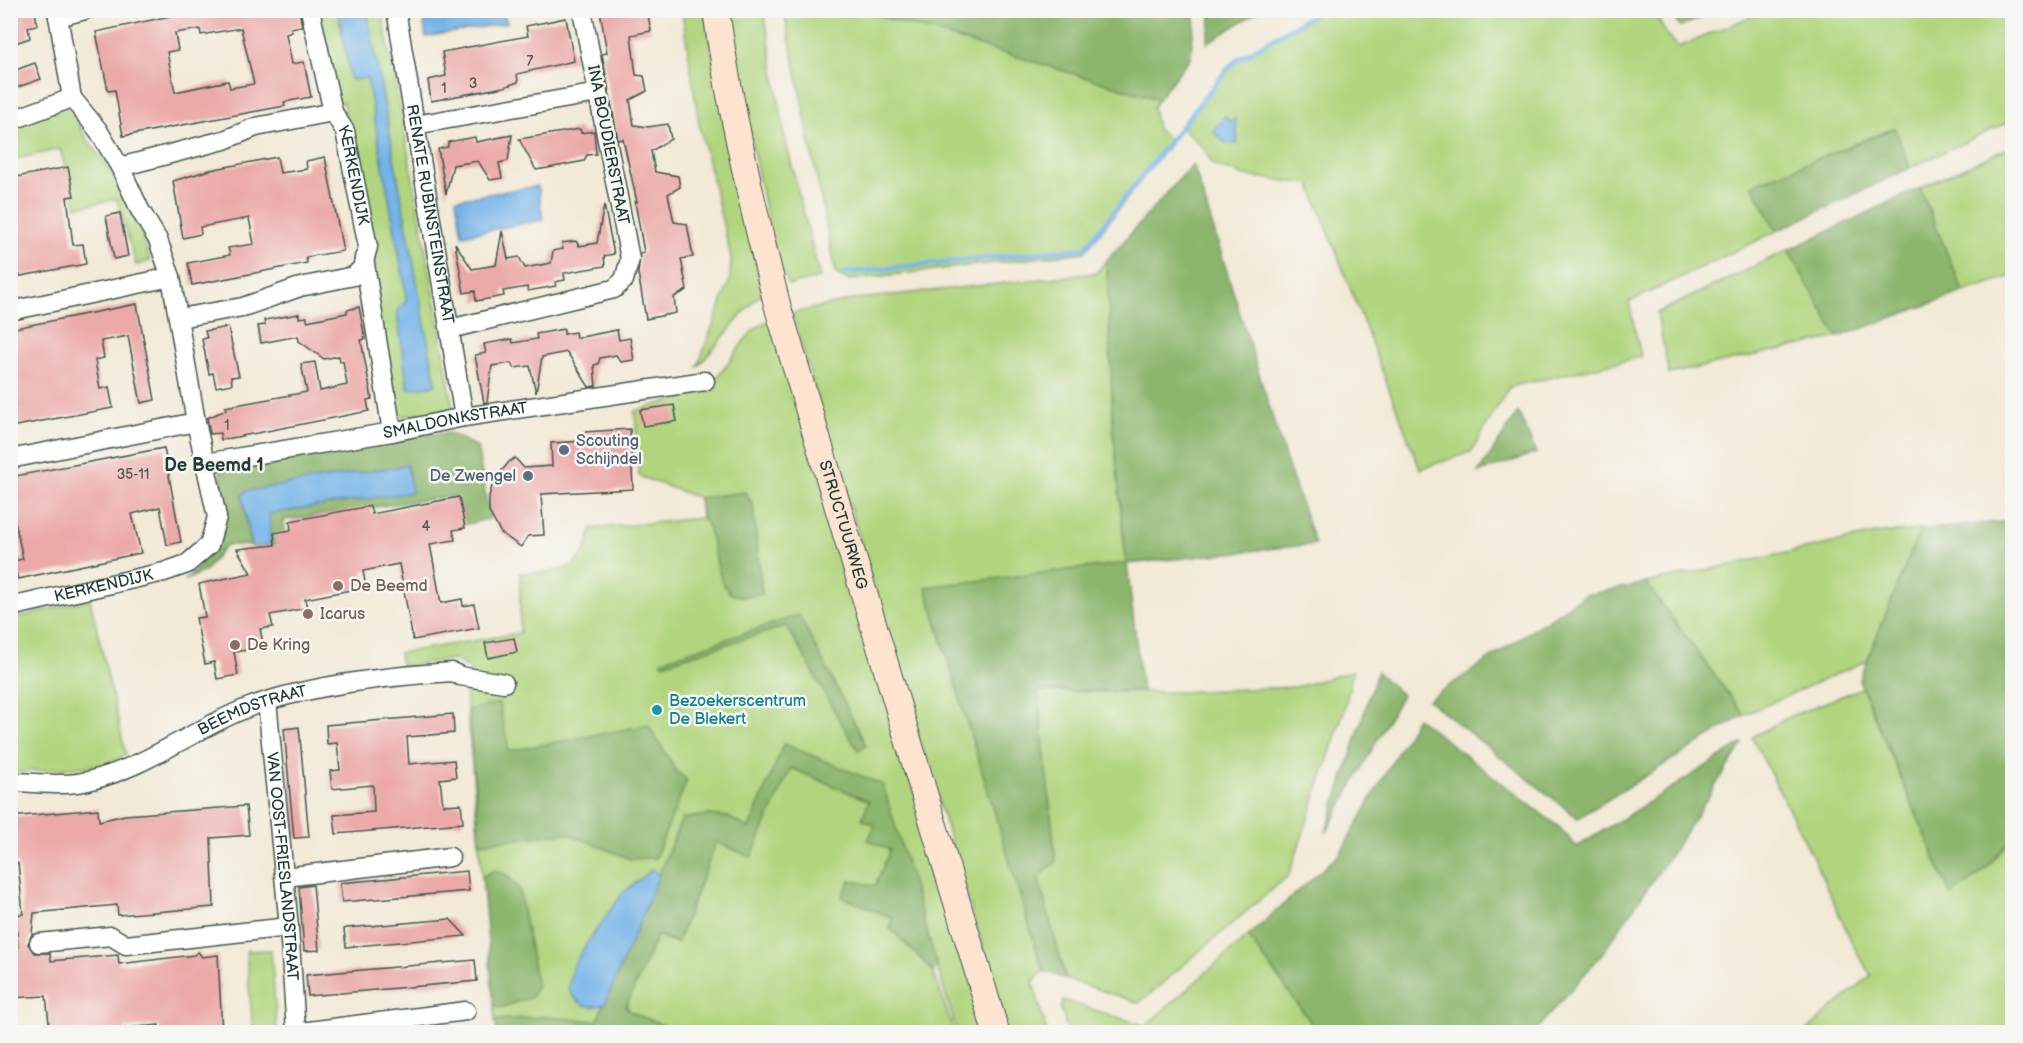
<svg xmlns="http://www.w3.org/2000/svg" width="2023" height="1043" font-family="'Balsamiq Sans',sans-serif">
<rect width="100%" height="100%" fill="#f6f6f2"/>
<filter id="ink" filterUnits="userSpaceOnUse"><feTurbulence type="fractalNoise" baseFrequency=".0167" numOctaves="2"/><feDisplacementMap in="SourceGraphic" scale="12" xChannelSelector="R" yChannelSelector="G"/><feConvolveMatrix kernelMatrix="1 2 1 2 8 2 1 2 1" color-interpolation-filters="sRGB"/></filter>
<filter id="wash" filterUnits="userSpaceOnUse"><feTurbulence type="fractalNoise" baseFrequency=".008" numOctaves="4" result="noise"/><feDisplacementMap in="SourceGraphic" scale="24" xChannelSelector="R" yChannelSelector="G"/><feGaussianBlur stdDeviation="1.35" result="paint"/><feColorMatrix in="noise" values="0 0 0 0 0 0 0 0 0 0 0 0 0 0 0 0 0 1.4 0 .05"/><feComposite in="paint" operator="in"/></filter>
<g filter="url(#wash)">
<rect width="100%" height="100%" fill="#f2e9d6"/>
<g fill="#b1d57e" stroke="#688959" stroke-width="1.5">
<path d="M317 11H338L351 80 367 77 406 292V301L398 319 408 389 436 385 367 11H382L437 309 453 409 396 417 365 274 375 268 343 102 335 103Z"/>
<path d="M682 11H704L762 296 757 297 697 368 730 280 731 257 699 124Z"/>
<path d="M724 11H764L786 143 820 278 788 285 771 237Z"/>
<path d="M784 11H863L1158 99 1153 107 1157 129 1172 141 1085 252 848 280 836 274Z"/>
<path d="M1323 11H1653L1667 35 1679 47 1764 11H2012V120L1910 168 1895 128 1752 185 1777 231 1629 302 1641 357 1509 387 1471 452 1420 469 1310 184 1245 176 1213 165 1204 149 1182 128 1236 61Z"/>
<path d="M66 105 74 112 83 133 132 202 150 261 136 265 117 199 77 207 60 149 11 160V127Z"/>
<path d="M2012 146V276L1963 292 1920 188Z"/>
<path d="M1788 250 1838 337 1669 374 1657 313Z"/>
<path d="M1107 260 1113 427 1126 564 926 588 1043 971 1033 982 1047 1032H1008L792 313 857 299 1096 273Z"/>
<path d="M772 319 986 1032H957L889 811 869 801 862 819 876 825 891 849 875 887 893 918 889 927 933 971 954 1032H679L631 1012 626 1006 657 935 677 943 716 842 743 826 728 817 682 819 595 1028 545 1017 495 1020 494 1006 503 1007 531 997 494 870 482 877 465 688 477 687 469 668 453 659 401 666 399 653 520 633V573C557 572 585 574 591 529L701 518 699 498 639 476 635 411C653 405 702 393 713 382 733 362 744 329 772 319Z"/>
<path d="M1920 530 1868 660 1744 715 1646 583 1875 534Z"/>
<path d="M90 599 126 755 105 765 11 773V619Z"/>
<path d="M1353 671 1344 711 1289 875 1139 1003 1066 979 1038 878V691L1178 692 1297 687Z"/>
<path d="M1862 688 1951 895 1984 871 2012 838V1032H1805L1871 975 1855 949 1813 857 1752 737 1791 716Z"/>
<path d="M1248 936 1318 1032H1068L1061 1010 1063 1000 1145 1026Z"/>
<path d="M271 950 277 1032H253L246 951Z"/>
</g>
<g fill="#8cb66d" stroke="#567a50" stroke-width="1.5">
<path d="M863 11H1196L1190 58 1158 99Z"/>
<path d="M1212 11V10L1259 11 1207 43Z"/>
<path d="M1670 11H1716L1680 27Z"/>
<path d="M1895 128 1910 168 1777 231 1752 185Z"/>
<path d="M1193 164 1286 460 1315 544 1127 564 1142 691H1038L1056 862 1038 878 1066 979 1043 971 926 587 1126 563 1113 427 1107 260Z"/>
<path d="M1920 188 1963 292 1838 337 1788 250Z"/>
<path d="M1518 412 1536 453 1477 473 1481 469Z"/>
<path d="M450 433 477 447 490 519 466 524 463 511 453 496 284 520 286 544 271 545 268 514 411 492 406 465 247 491 242 496 251 545H226L205 571 185 580C232 535 226 530 220 469L415 434Z"/>
<path d="M745 492 753 505 762 594 744 597 731 594 722 583 708 526 702 518 699 498Z"/>
<path d="M2012 521V838L1984 871 1951 895 1859 680 1920 530Z"/>
<path d="M1646 583 1744 715 1578 818 1428 700 1585 595Z"/>
<path d="M799 615 866 745 859 751C831 712 813 666 786 626L663 664 661 661Z"/>
<path d="M1377 672 1402 695 1326 833Z"/>
<path d="M499 703 509 751 648 725 677 772 687 780 655 858 630 859 567 833 480 843 468 710Z"/>
<path d="M1417 718 1560 828 1577 847 1743 743 1679 842 1602 954 1534 1032H1318L1248 936 1340 854Z"/>
<path d="M784 744 883 785 937 965 933 971 889 927 893 918 842 897 850 880 875 886 890 850 868 840 875 825 862 819 869 801 791 768 751 857 716 842 677 943 657 935 626 1007 631 1012 679 1032H497L495 1020 545 1017 597 1021 682 819 709 815 728 817 749 828Z"/>
<path d="M494 870 505 874 519 888 537 986 531 997 503 1007 494 1006 482 877Z"/>
</g>
<g fill="#75b3e8" stroke="#4a788e" stroke-width="1.5">
<path d="M338 11H367L436 385 408 389 398 319V309L406 301V292L367 78 351 80Z"/>
<path d="M422 11H503L507 23 426 37Z"/>
<path d="M1225 116 1231 122 1235 118 1238 144 1225 143 1213 131Z"/>
<path d="M538 186 543 220 462 235 456 199Z"/>
<path d="M407 465 412 492 269 514 271 545 252 547 242 496 246 491Z"/>
<path d="M652 869 659 875 605 1004C587 1010 578 1005 568 989L573 966 585 946 622 894Z"/>
</g>
<g fill="none" stroke-linecap="round" stroke-linejoin="round">
<path stroke="#75b3e8" stroke-width="5" d="M844 273 1085 248 1228 68 1237 60 1321 10"/>
</g>
<g id="blocks">
<g fill="#eba9a7" fill-rule="evenodd">
<path d="M10 10H35L37 25 28 27 30 38 10 45Z"/>
<path d="M198 10H299L302 26 291 28 292 32 286 34 292 64 304 62 311 97 284 102 285 106 123 136 115 90 108 91 96 32ZM241 28 254 84 230 88 228 81 175 92 167 52 178 50 175 33 200 29 201 35Z"/>
<path d="M600 10H647L651 31 631 35 636 75 644 76 647 91 630 100 634 125 648 127 668 124 671 139 651 151 655 172 678 176 680 187 668 194 674 222 687 224 693 257 681 259 687 290 674 297 676 313 646 319 638 273 640 253 644 252 635 202H637L623 139 618 140 602 54 607 53Z"/>
<path d="M566 18 574 61 517 74 518 82 504 87 431 101 428 80 446 76 442 52 528 36 526 26Z"/>
<path d="M35 63 41 79 10 90V72Z"/>
<path d="M580 129 581 133 594 131 596 154 587 155 584 161 548 168 536 170 519 139Z"/>
<path d="M512 135 508 161 499 163 502 178 490 180 478 161 453 165 446 194 438 149 448 147V142L475 137 476 142Z"/>
<path d="M277 157 280 173 307 169 306 161 325 157 343 251 306 257 307 263 192 285 188 263 230 255 228 248 254 244 249 218 200 227 201 234 183 238 173 181 210 170Z"/>
<path d="M68 167 74 196 67 197 73 245 83 244 86 264 10 278V178Z"/>
<path d="M604 205 614 254 604 256 605 266 564 273 565 280 555 282 556 286 528 291 527 287 503 291 504 296 476 301 475 291 464 293 455 243 472 269 496 265 502 231 508 259 519 257 525 268 551 263 553 251 563 249 562 243 576 241 579 246 597 243Z"/>
<path d="M120 213 128 256 114 259 106 216Z"/>
<path d="M137 304 155 400 141 403 128 336 113 339 101 341 104 358 95 360 100 389 109 387 113 408 10 427V406L15 405 10 375V329Z"/>
<path d="M359 307 365 339 361 340 372 399 367 400 369 411 221 440 220 433 210 434 207 418 226 410 225 407 307 392 301 364 315 362 320 391 347 385 343 361 340 362 339 356 324 359 299 341 298 336 261 343 258 326 265 325 264 320 299 314V318L307 317V321L347 313V310Z"/>
<path d="M228 327 239 376 231 377 232 384 216 387 213 373 209 374 202 339 207 338 205 331Z"/>
<path d="M564 329V334L575 332 576 338 617 330 619 340 630 338 634 360 621 362 616 355 600 358 598 364 594 365 596 386 589 387 567 352 542 357 536 393 530 366 514 368 511 363 492 366 487 402 484 403 475 355 486 353 484 344 512 339 513 343 537 339 536 334Z"/>
<path d="M674 405 677 421 643 426 640 410Z"/>
<path d="M630 429 633 489 541 494 544 535 528 536 521 547 501 533 489 512V496L494 480 509 462 515 458 524 468 552 466 551 443 585 441 584 432Z"/>
<path d="M164 448 181 542 167 545 160 507 132 514 141 553 18 579 13 561 23 559 10 498V477Z"/>
<path d="M459 497 465 528 453 530 455 540 430 544 441 603 462 599 463 606 474 604 479 628 413 640 399 564 363 571 366 587 305 599 307 608 270 615 273 627 260 629 264 647 234 652 238 675 217 679 214 662 205 664 196 618 205 617 199 584 251 573 237 549 275 545 274 533 291 530 290 521 370 506 372 514Z"/>
<path d="M514 638 517 652 488 658 485 643Z"/>
<path d="M453 714 454 733 407 737 409 764 454 760 456 777 440 779 443 805 461 804 463 823 336 834 334 815 374 812 373 785 332 789 330 771 340 770 337 743 327 744 326 725Z"/>
<path d="M299 727 309 837 294 838 284 729Z"/>
<path d="M246 806 249 835 211 838 214 907 118 915 117 905 34 913 32 934 28 944 35 953H50L51 961 118 955 119 964 194 955 198 952 202 957 218 955 222 1032H159V1025L125 1028V1032H50L46 996 10 998V952L18 951 16 915 23 914 18 863 10 864V817L98 809 99 821 125 815Z"/>
<path d="M467 871 469 891 342 902 340 883Z"/>
<path d="M313 885 319 950 304 951 299 887Z"/>
<path d="M450 919 466 936 346 947 344 929 347 928Z"/>
<path d="M475 960 477 981 308 996 306 975Z"/>
</g>
</g>
</g>
<g filter="url(#ink)">
<use href="#blocks" fill-opacity="0" stroke="#3f574c" stroke-width="1.5"/>
<g fill="none" stroke-linecap="round" stroke-linejoin="round">
<g stroke="#3f574c" stroke-width="21">
<g id="street">
<path d="M310 10 333 112"/>
<path id="s1" d="M396 10 464 417"/>
<path d="M58 17 85 10"/>
<path d="M10 121 72 98"/>
<path d="M415 125 598 93"/>
<path id="s2" d="M120 167 224 140 256 127 333 112 345 131 368 247 362 268 354 276 300 287 243 307 179 318"/>
<path d="M364 258 392 432"/>
<path d="M10 311 171 277"/>
<path d="M450 329 614 289 624 280 630 259 582 10"/>
<path d="M10 459 196 422"/>
<path id="s3" d="M205 463 392 432 464 417 705 381"/>
<path id="s4" d="M10 607 164 572 187 564 209 545 217 517 196 422 171 277 158 240 140 210 120 167 98 130 72 98 57 10"/>
<path id="s5" d="M267 701 289 927 296 1032"/>
<path id="s6" d="M10 782C35 782 65 787 88 781 153 766 204 720 267 701 326 683 390 676 452 672L460 676 504 683"/>
<path d="M285 877 450 857"/>
<path d="M39 943 111 936 126 945 289 927"/>
<path d="M301 1032 466 1011"/>
</g>
</g>
<g stroke="#3f574c" stroke-width="28">
<g id="secondary">
<path id="s7" d="M716 10C730 111 753 210 778 308L996 1032"/>
</g>
</g>
<use href="#street" stroke="#fff" stroke-width="18"/>
<use href="#secondary" stroke="#fee3d1" stroke-width="26"/>
</g>
</g>
<g fill="#5c6f8a" stroke="#f6f6f2" stroke-width="2">
<circle cx="564" cy="450" r="6"/>
<circle cx="528" cy="476" r="6"/>
</g>
<g fill="#8d6e63" stroke="#f6f6f2" stroke-width="2">
<circle cx="338" cy="586" r="6"/>
<circle cx="308" cy="614" r="6"/>
<circle cx="235" cy="645" r="6"/>
</g>
<circle fill="#0f9aa8" stroke="#f6f6f2" stroke-width="2" cx="657" cy="710" r="6"/>
<g text-anchor="middle" dominant-baseline="central" stroke-width="5" stroke-linejoin="round" paint-order="stroke">
<g font-size="14" fill="#525851">
<text x="530" y="61">7</text>
<text x="473" y="83">3</text>
<text x="444" y="88">1</text>
<text x="227" y="425">1</text>
<text x="133" y="474">35-11</text>
<text x="426" y="526">4</text>
</g>
<g font-size="16" fill="#1f3d34" stroke="#f6f6f2">
<text transform="translate(608 145) rotate(79)">INA BOUDIERSTRAAT</text>
<text stroke="none"><textPath href="#s2" startOffset="288">KERKENDIJK</textPath></text>
<text stroke="none"><textPath href="#s1" startOffset="207">RENATE RUBINSTEINSTRAAT</textPath></text>
<text stroke="none"><textPath href="#s3" startOffset="254">SMALDONKSTRAAT</textPath></text>
<text stroke="none"><textPath href="#s7" startOffset="531">STRUCTUURWEG</textPath></text>
<text stroke="none"><textPath href="#s4" startOffset="96">KERKENDIJK</textPath></text>
<text stroke="none"><textPath href="#s6" startOffset="258">BEEMDSTRAAT</textPath></text>
<text stroke="none"><textPath href="#s5" startOffset="166">VAN OOST-FRIESLANDSTRAAT</textPath></text>
</g>
<g font-size="16" fill="#4e5e75" stroke="#f6f6f2" text-anchor="start">
<text x="576" y="441">Scouting<tspan x="576" dy="18">Schijndel</tspan></text>
<text x="516" y="476" text-anchor="end">De Zwengel</text>
</g>
<g font-size="16" fill="#785e54" stroke="#f6f6f2" text-anchor="start">
<text x="350" y="586">De Beemd</text>
<text x="320" y="614">Icarus</text>
<text x="247" y="645">De Kring</text>
</g>
<g font-size="16" fill="#0d838f" stroke="#f6f6f2" text-anchor="start">
<text x="669" y="701">Bezoekerscentrum<tspan x="669" dy="18">De Blekert</tspan></text>
</g>
<g font-size="18" font-weight="bold" fill="#1f3d34" stroke="#f6f6f2">
<text x="214" y="465">De Beemd 1</text>
</g>
</g>
<rect width="2023" height="1043" fill="none" stroke="#f6f6f2" stroke-width="36"/>
</svg>
